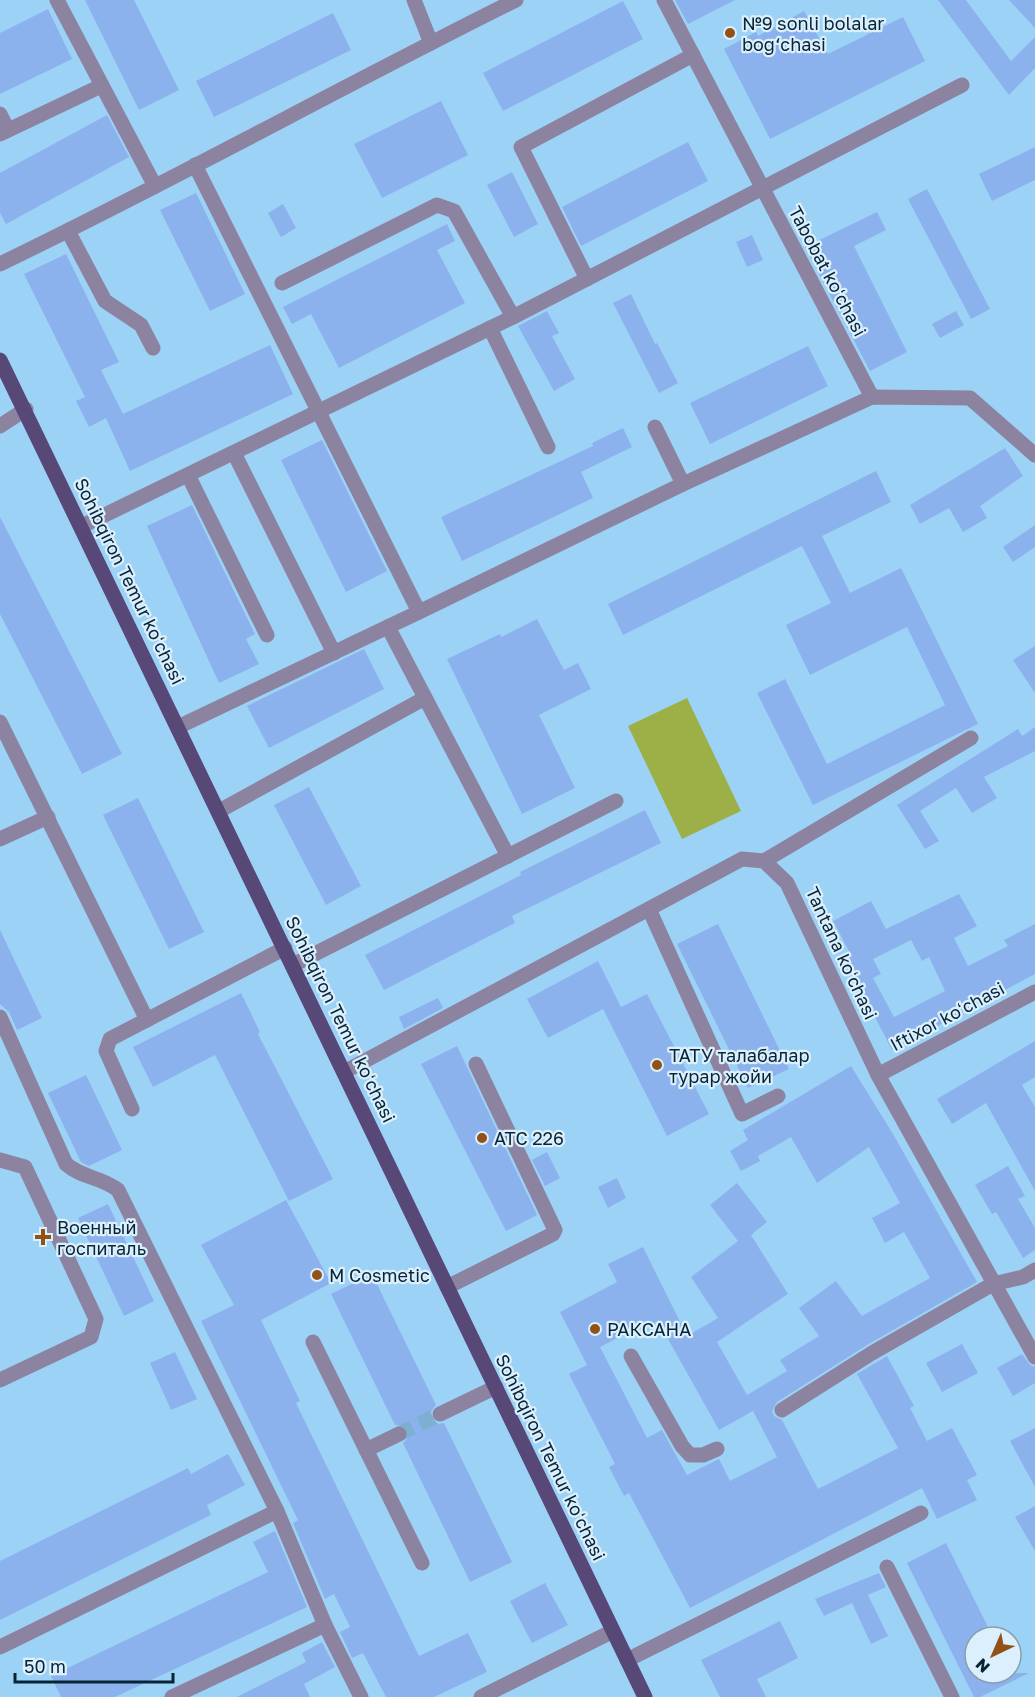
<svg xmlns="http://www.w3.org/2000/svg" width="1035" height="1697" font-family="'Golos Text',sans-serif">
<rect width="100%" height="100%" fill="#9dd2f7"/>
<path fill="#9cb047" d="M687 698 741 811 682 839 628 726Z"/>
<g fill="#8cb2ed" fill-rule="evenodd">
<path d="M85 0H134L179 90 139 110Z"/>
<path d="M675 0H735L688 24Z"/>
<path d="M938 0H966L1011 61 1035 37V68L1009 95Z"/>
<path d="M1009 0H1035V28Z"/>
<path d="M623 1 643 39 503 111 483 73Z"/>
<path d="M48 9 72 59 0 94V33Z"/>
<path d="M804 11 828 54 903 17 925 61 770 139 724 49 756 32 758 36Z"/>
<path d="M333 13 351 50 214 117 196 81Z"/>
<path d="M441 101 468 155 382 198 354 144Z"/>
<path d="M107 115 129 157 6 224 0 213V173Z"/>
<path d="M688 142 708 181 581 246 562 207Z"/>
<path d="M1035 147V180L992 201 979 174Z"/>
<path d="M512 172 538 224 514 237 487 185Z"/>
<path d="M927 189 990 309 971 319 908 199Z"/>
<path d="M196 193 245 294 210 311 160 210Z"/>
<path d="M283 204 296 228 281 237 268 213Z"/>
<path d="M877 212 886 230 854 246 907 352 870 371 805 247Z"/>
<path d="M447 224 455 241 437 250 465 303 339 368 311 314 292 324 283 307Z"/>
<path d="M752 235 763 260 747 267 736 242Z"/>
<path d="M66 254 119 362 101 370 123 414 270 345 293 394 130 471 106 418 89 427 76 401 85 397 24 274Z"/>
<path d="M631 294 655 344 657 343 678 383 659 393 613 303Z"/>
<path d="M547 311 559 333 552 336 575 379 554 391 518 326Z"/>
<path d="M956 311 964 325 940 338 932 324Z"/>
<path d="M808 346 828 386 710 444 690 403Z"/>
<path d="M623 428 632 447 581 472 593 498 462 561 441 517 593 446 592 443Z"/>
<path d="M322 440 387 571 346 592 281 460Z"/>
<path d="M1005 448 1023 476 980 506 987 518 963 532 949 508 920 524 910 505Z"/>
<path d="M876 471 891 502 822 536 850 593 901 568 978 724 813 805 757 693 785 679 827 764 945 705 907 627 810 675 786 625 831 603 802 546 623 635 608 604Z"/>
<path d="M192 505 255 634 246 639 259 664 219 683 147 526Z"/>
<path d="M0 517 122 754 82 774 0 614Z"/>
<path d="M1035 525V547L1013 562 1003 547Z"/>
<path d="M537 619 564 670 578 663 591 689 539 715 575 788 522 814 447 659 500 634 501 637Z"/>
<path d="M1035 646V693L1013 660Z"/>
<path d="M364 649 384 689 269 748 247 706Z"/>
<path d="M1035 727V751L984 777 997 798 972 813 956 788 920 811 939 841 925 849 897 805 1018 729 1022 736Z"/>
<path d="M309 787 361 886 326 905 274 805Z"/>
<path d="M138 798 204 932 169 949 103 815Z"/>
<path d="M645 810 661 843 512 916 515 923 384 990 365 955 521 875 520 872Z"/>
<path d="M959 894 977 926 954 938 968 966 1008 946 1004 940 1035 924V974L892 1050 844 957 850 953 833 921 871 901 886 929ZM911 940 922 961 929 957 945 991 894 1017 873 978 881 974 873 959Z"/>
<path d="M718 924 789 1069 748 1088 677 944Z"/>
<path d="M0 930 42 1018 17 1030 9 1012 0 1004Z"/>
<path d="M598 961 621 1007 647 994 709 1114 667 1136 603 1009 548 1038 527 999Z"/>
<path d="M241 993 260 1032 258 1034 333 1179 289 1201 215 1055 153 1087 133 1047Z"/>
<path d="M438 998 443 1008 404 1029 399 1017Z"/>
<path d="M1035 1041V1077L1022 1085 1035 1107V1191L986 1103 952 1124 937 1099Z"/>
<path d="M457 1046 537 1215 506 1231 421 1064Z"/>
<path d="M851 1066 893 1134 977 1282 867 1345 777 1402 772 1411 774 1416 782 1420 818 1489 898 1448 857 1374 887 1356 914 1406 910 1408 927 1441 952 1428 977 1475 967 1480 977 1500 937 1519 922 1488 690 1608 629 1493 624 1496 609 1467 615 1464 569 1374 587 1365 560 1312 617 1282 608 1264 643 1247 687 1336 718 1318 691 1277 738 1241 710 1205 737 1183 767 1222 751 1235 788 1294 717 1342 747 1395 787 1371 780 1360 819 1336 799 1308 836 1281 862 1316 930 1278 904 1232 885 1243 872 1218 900 1203 869 1147 817 1183 791 1137 758 1156 760 1161 741 1171 730 1151 748 1140 743 1130ZM658 1321 719 1430 753 1411 777 1457 730 1481 719 1459 687 1475 662 1430 647 1438 600 1347 639 1327 641 1330Z"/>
<path d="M86 1075 122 1150 89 1166 81 1162 48 1093Z"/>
<path d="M547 1152 560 1178 545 1186 532 1160Z"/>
<path d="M1008 1166 1025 1196 1018 1199 1035 1228V1250L1023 1258 996 1212 992 1214 975 1185Z"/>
<path d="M617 1178 626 1198 608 1208 598 1187Z"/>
<path d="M286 1200 331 1283 261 1320 300 1401 296 1403 419 1656 468 1633 487 1672 434 1697H386L363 1653 352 1658 340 1632 350 1627 334 1594 325 1599 293 1523 298 1520 201 1321 234 1305 201 1245Z"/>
<path d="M108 1204 154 1301 124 1316 78 1218Z"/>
<path d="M372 1274 436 1405 430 1413 432 1419 439 1424 444 1423 512 1562 470 1582 403 1443 407 1439 408 1430 404 1426 395 1425 331 1294Z"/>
<path d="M962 1344 978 1373 942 1392 926 1363Z"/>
<path d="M175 1352 197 1399 171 1410 150 1363Z"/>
<path d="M1022 1354 1030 1365 1035 1367V1383L1013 1396 997 1368Z"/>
<path d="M1035 1428V1487L1010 1441Z"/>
<path d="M228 1454 245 1485 207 1505 211 1515 0 1620V1561L188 1468 191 1474Z"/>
<path d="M1035 1506V1551L1015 1517Z"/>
<path d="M275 1531 307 1607 115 1697H61L51 1676 268 1572 253 1542Z"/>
<path d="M946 1543 993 1637H975V1673H1029L980 1697H974L907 1563Z"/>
<path d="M879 1573 886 1587 868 1595 888 1636 871 1644 852 1603 824 1616 815 1599Z"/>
<path d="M545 1583 568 1625 532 1643 510 1601Z"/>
<path d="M780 1621 798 1658 757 1679 766 1697H720L701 1660Z"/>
<path d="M322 1642 335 1667 304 1684 310 1697H237L306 1662 302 1653Z"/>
</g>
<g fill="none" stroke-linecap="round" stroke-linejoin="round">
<path stroke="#7fafd0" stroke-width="15" stroke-dasharray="15 8" stroke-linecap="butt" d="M399 1434 440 1414"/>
<g stroke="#8b839f" stroke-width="15">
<path d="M57 0 155 186"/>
<path d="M414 0 431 43"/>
<path d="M664 0 872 397"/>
<path d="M0 114 8 130"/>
<path d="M0 134 101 86"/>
<path d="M68 231 105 301 141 325 153 348"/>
<path d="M0 264C174 180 343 86 516 0"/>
<path d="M587 279 521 147 693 55"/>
<path d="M282 283 437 205 454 211 513 317"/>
<path d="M490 328 548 447"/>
<path d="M0 426 26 409"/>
<path d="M234 453 334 653"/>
<path d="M188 475 267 635"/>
<path d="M683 484 872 397 970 398 1035 455"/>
<path d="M82 526 513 317 962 85"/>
<path d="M419 612 683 484 655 427"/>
<path d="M388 627 508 856"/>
<path d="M0 722 147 1020"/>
<path d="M178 727 419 612 195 165"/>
<path d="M219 811 425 698"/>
<path d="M0 839 48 817"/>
<path d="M764 861 971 738"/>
<path d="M649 909 742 1114 778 1096"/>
<path d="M293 965 616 801"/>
<path d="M0 1017 66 1164C82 1178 101 1177 118 1190L277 1511"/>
<path d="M344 1072 742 859 764 861 787 883 878 1075 1035 1357"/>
<path d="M878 1075 1035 992"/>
<path d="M132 1109 106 1051 110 1039 285 948"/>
<path d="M0 1160 25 1167 96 1319 91 1337 0 1380"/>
<path d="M447 1287 553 1234 555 1230 476 1064"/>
<path d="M313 1342 422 1563"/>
<path d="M631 1356 682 1446 690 1455H703L717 1449"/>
<path d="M782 1410 872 1353 993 1284 1023 1277 1035 1270"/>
<path d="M440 1414 496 1387"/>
<path d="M366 1450 399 1434"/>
<path d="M887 1567 952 1697"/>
<path d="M0 1647 277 1511 325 1625 361 1697"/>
<path d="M627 1660 921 1513"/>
<path d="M172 1697 325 1625"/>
<path d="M481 1697 613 1631"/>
</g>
<path stroke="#584878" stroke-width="15" d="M0 360 645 1697"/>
</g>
<g fill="#905217" stroke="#dbeffd" stroke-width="2">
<circle cx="730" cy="33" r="6"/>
<circle cx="657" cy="1065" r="6"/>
<circle cx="482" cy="1138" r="6"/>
<path d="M40 1228h6v6h6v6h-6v6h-6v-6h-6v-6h6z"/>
<circle cx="317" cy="1275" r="6"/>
<circle cx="595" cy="1329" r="6"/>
</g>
<g text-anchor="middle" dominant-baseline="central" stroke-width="4.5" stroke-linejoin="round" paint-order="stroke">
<g font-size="18" fill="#082536" stroke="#dbeffd" text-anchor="start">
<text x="742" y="23">№9 sonli bolalar<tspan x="742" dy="21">bog‘chasi</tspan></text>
<text x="669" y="1055">ТАТУ талабалар<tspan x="669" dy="21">турар жойи</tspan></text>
<text x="494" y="1138">АТС 226</text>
<text x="57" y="1227">Военный<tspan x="57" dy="21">госпиталь</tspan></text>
<text x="329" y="1275">M Cosmetic</text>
<text x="607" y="1329">РАКСАНА</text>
</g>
<g font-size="18" fill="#082536" stroke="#dbeffd">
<text transform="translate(828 271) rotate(62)">Tabobat koʻchasi</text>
<text transform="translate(130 581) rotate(64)">Sohibqiron Temur koʻchasi</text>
<text transform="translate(842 953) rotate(65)">Tantana koʻchasi</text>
<text transform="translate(947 1016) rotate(-28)">Iftixor koʻchasi</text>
<text transform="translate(341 1019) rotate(64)">Sohibqiron Temur koʻchasi</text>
<text transform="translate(551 1457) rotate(64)">Sohibqiron Temur koʻchasi</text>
</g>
</g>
<g transform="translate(993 1655) rotate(224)"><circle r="28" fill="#dbeffd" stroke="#879ead" stroke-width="1.5"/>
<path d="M0-4.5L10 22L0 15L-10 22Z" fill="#905217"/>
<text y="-9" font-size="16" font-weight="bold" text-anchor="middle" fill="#082536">N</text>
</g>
<path d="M15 1673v9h158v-9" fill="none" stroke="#082536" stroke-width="3"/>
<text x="24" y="1673" font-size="18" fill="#082536" stroke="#dbeffd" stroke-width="4.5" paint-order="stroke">50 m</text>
</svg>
